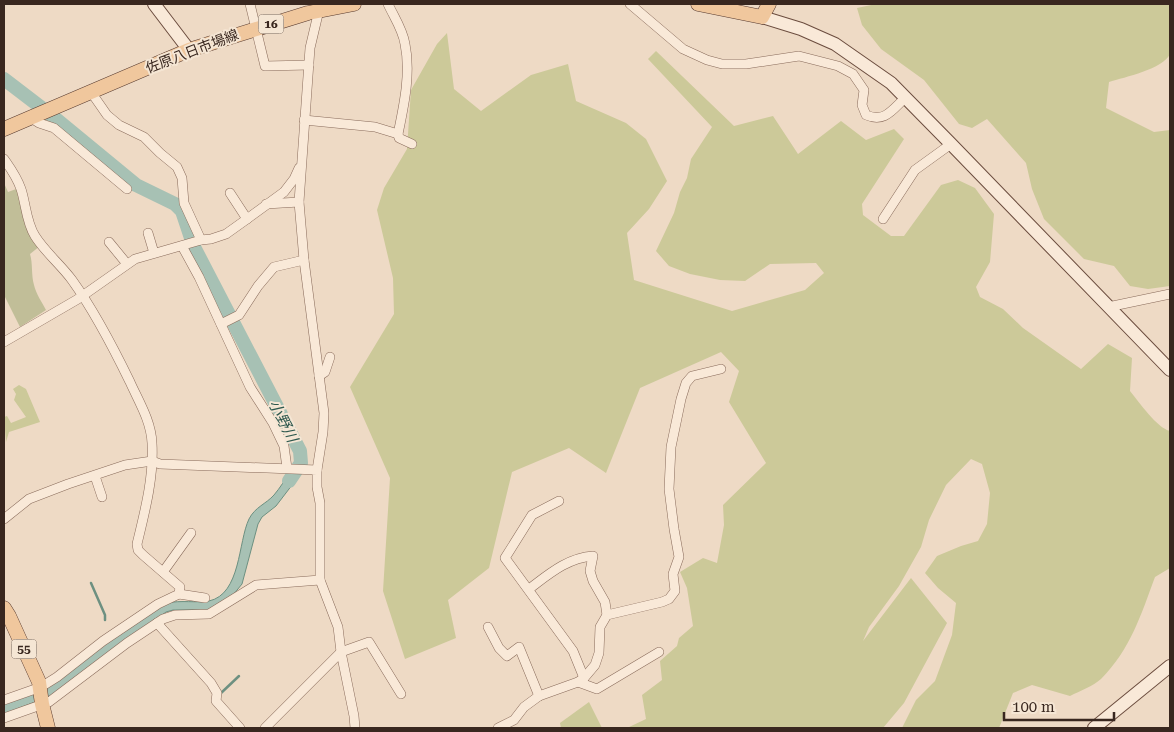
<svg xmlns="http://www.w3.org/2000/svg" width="1174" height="732" font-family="'Roboto Serif','Noto Sans JP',serif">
<rect width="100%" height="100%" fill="#eedac5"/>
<g fill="#ccc999">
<path d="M876 4H1170V54C1163 69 1125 77 1109 82L1106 108 1154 132 1170 130V286L1148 289 1130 286 1114 266 1084 259 1044 219 1032 189 1026 163 987 119 972 128 959 124 924 80 881 49 862 25 857 8Z"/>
<path d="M447 33 454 89 481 111 531 75 568 64 576 101 626 123 646 139 667 181 649 209 627 233 634 280 732 311 805 290 824 273 816 263 770 264 745 281 720 280 690 274 669 266 656 251 674 213 680 192 687 178 691 159 712 127 648 59 656 51 734 126 773 116 798 154 841 121 866 140 894 129 904 139 862 204 863 215 891 236H904L941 185 958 180 975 188 994 214 990 262 976 287 980 297 1003 309 1023 328 1081 369 1108 344 1132 358 1130 391C1139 402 1157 428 1170 431V568L1155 577C1141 615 1130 650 1101 679 1093 686 1080 691 1070 696L1032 685 1013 693 999 728H902L916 700 935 681 952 635 956 603 938 588 925 573 937 556 961 546 978 541 987 524 990 493 982 464 971 459 946 485 929 520 921 547 899 586 869 627 863 641 911 578 947 623 904 703 883 728H627L646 719 642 695 662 680 660 661 677 646 679 638 693 626 687 588 680 572 703 558 717 563 724 525 723 505 766 463 729 402 739 371 721 352 640 388 606 473 569 448 512 472 489 568 448 600 456 638 405 659 383 591 390 478 350 387 394 314 393 278 377 210 384 188 407 149 411 90 437 44Z"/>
<path d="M19 385 26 389 40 422 9 432 6 442 4 417 7 416 11 423 26 417 14 400 16 394 13 389Z"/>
<path d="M589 702 602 728H561L560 723Z"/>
</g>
<path fill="#c1be98" d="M4 183 8 192 19 188 40 246 30 254C33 264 31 274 34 285 36 294 42 302 46 310L20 327 4 295Z"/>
<path fill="#a7c1b4" stroke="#6d9081" d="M292 470 302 472 276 506 262 517 258 524 242 584 233 595 210 610H173L166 612 51 698 35 702 4 714V704L30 693 167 603C181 600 196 603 209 601 241 594 238 542 249 519 255 507 266 504 274 495 280 488 286 478 292 470Z"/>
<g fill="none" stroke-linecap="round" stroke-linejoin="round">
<g stroke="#6d9081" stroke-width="2.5">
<path d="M91 583 105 615V620"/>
<path d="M220 694 239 676"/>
</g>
<path stroke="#a7c1b4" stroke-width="14" d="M4 79 51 115 136 185 175 204 182 211 194 247 300 451 301 463 289 481"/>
<g stroke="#896b5b" stroke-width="10">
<g id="street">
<path d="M250 4 265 66 309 65"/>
<path d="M388 4C394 17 403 30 405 44 411 73 404 105 398 134L399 138 412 144"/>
<path d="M630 4 683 49 707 60 722 64H746L799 56 838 66 853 74 864 90 862 105 866 115C885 123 892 110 906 97"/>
<path d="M91 92 107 115 119 125 144 137 160 153 177 167 182 178 184 203 201 240"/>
<path d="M31 118 39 123 54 128 127 189"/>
<path d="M304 120 375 127 398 134"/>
<path d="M4 159C11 169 17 177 21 189 26 204 26 222 35 236 45 252 61 265 72 280 95 312 113 347 130 382 139 402 151 421 152 443 154 477 145 511 137 544L138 550 143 555 180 587 179 594 158 604 103 641 57 677 41 687 4 700"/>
<path d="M230 193 247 219"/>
<path d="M266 204 299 202"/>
<path d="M883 219 915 170 951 144"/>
<path d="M148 233 154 253"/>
<path d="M109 242 127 264"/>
<path d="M182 246 199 277 250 387 273 423 284 446 287 468"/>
<path d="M1108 307 1170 294"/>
<path d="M221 324 239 315 258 286 274 267 304 260"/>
<path d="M4 342 78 299 135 259 201 240 211 239 226 234 247 219 284 192 294 179 299 168"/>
<path d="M319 376 325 372 330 357"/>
<path d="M317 470 323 432 324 413 304 260 299 202 310 48 319 10"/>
<path d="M95 476 102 497"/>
<path d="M559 501 532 515 505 558 573 651 584 678"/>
<path d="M4 519 29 499 68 484 125 465 152 461 160 464 317 470V487L320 503V580L256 585 209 614 175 615 163 619 127 643 49 702 4 718"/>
<path d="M163 572 191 533"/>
<path d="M320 580 338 627 341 652 369 642 401 694"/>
<path d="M529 589C549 574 567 558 593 556L590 571 593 581 605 602 607 615"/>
<path d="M179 594 205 598"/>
<path d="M157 623 211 683 217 693 216 701 240 728"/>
<path d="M488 627 499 648 507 656 519 647 539 696"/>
<path d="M578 682 597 689 659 652"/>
<path d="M265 728 341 652 354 716 355 728"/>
<path d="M498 728 514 720 524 707 539 696 578 682 584 678 595 665 599 653 600 627 607 615 662 602 669 599 675 591 673 574 679 557 674 529 669 489 671 447 681 399 686 383 692 376 721 369"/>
</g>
</g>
<g stroke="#6b4c3e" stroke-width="14">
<g id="secondary">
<path d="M154 4 189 50"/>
<path d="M762 17 801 29 835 44 891 83 951 144 1170 370"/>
<path d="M1094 728 1170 666"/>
</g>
</g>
<g stroke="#573a2f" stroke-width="15">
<g id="primary">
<path d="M698 4 762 17 769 4"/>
<path d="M4 129 189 50 308 13 354 4"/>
<path d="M4 608 9 616 39 682 42 704 48 728"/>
</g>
</g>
<use href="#street" stroke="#f9e9d8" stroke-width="9"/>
<use href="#secondary" stroke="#f9e9d8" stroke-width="12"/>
<use href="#primary" stroke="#f0c79d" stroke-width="14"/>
</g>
<g text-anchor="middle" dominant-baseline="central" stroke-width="4" stroke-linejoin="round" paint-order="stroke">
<g fill="#f5e6d4" stroke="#716055" stroke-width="1">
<rect x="258.5" y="14.5" width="25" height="19" rx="4"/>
<rect x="11.5" y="639.5" width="25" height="19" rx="4"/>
</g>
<g font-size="12" font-weight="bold" fill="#39271f">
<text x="271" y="24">16</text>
<text x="24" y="649">55</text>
</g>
<g font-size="14" fill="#39271f" stroke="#f5e6d4">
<text transform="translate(192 51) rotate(-21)">佐原八日市場線</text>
</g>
<g font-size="15" font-style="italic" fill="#2e584e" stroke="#f5e6d4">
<text transform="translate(283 421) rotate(63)">小野川</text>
</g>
</g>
<rect width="1174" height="732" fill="none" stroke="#39271f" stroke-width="10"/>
<path d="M1004 712v8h110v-8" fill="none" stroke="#39271f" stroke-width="2.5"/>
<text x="1012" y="712" font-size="15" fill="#39271f" stroke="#f5e6d4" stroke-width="4" paint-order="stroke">100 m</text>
</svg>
